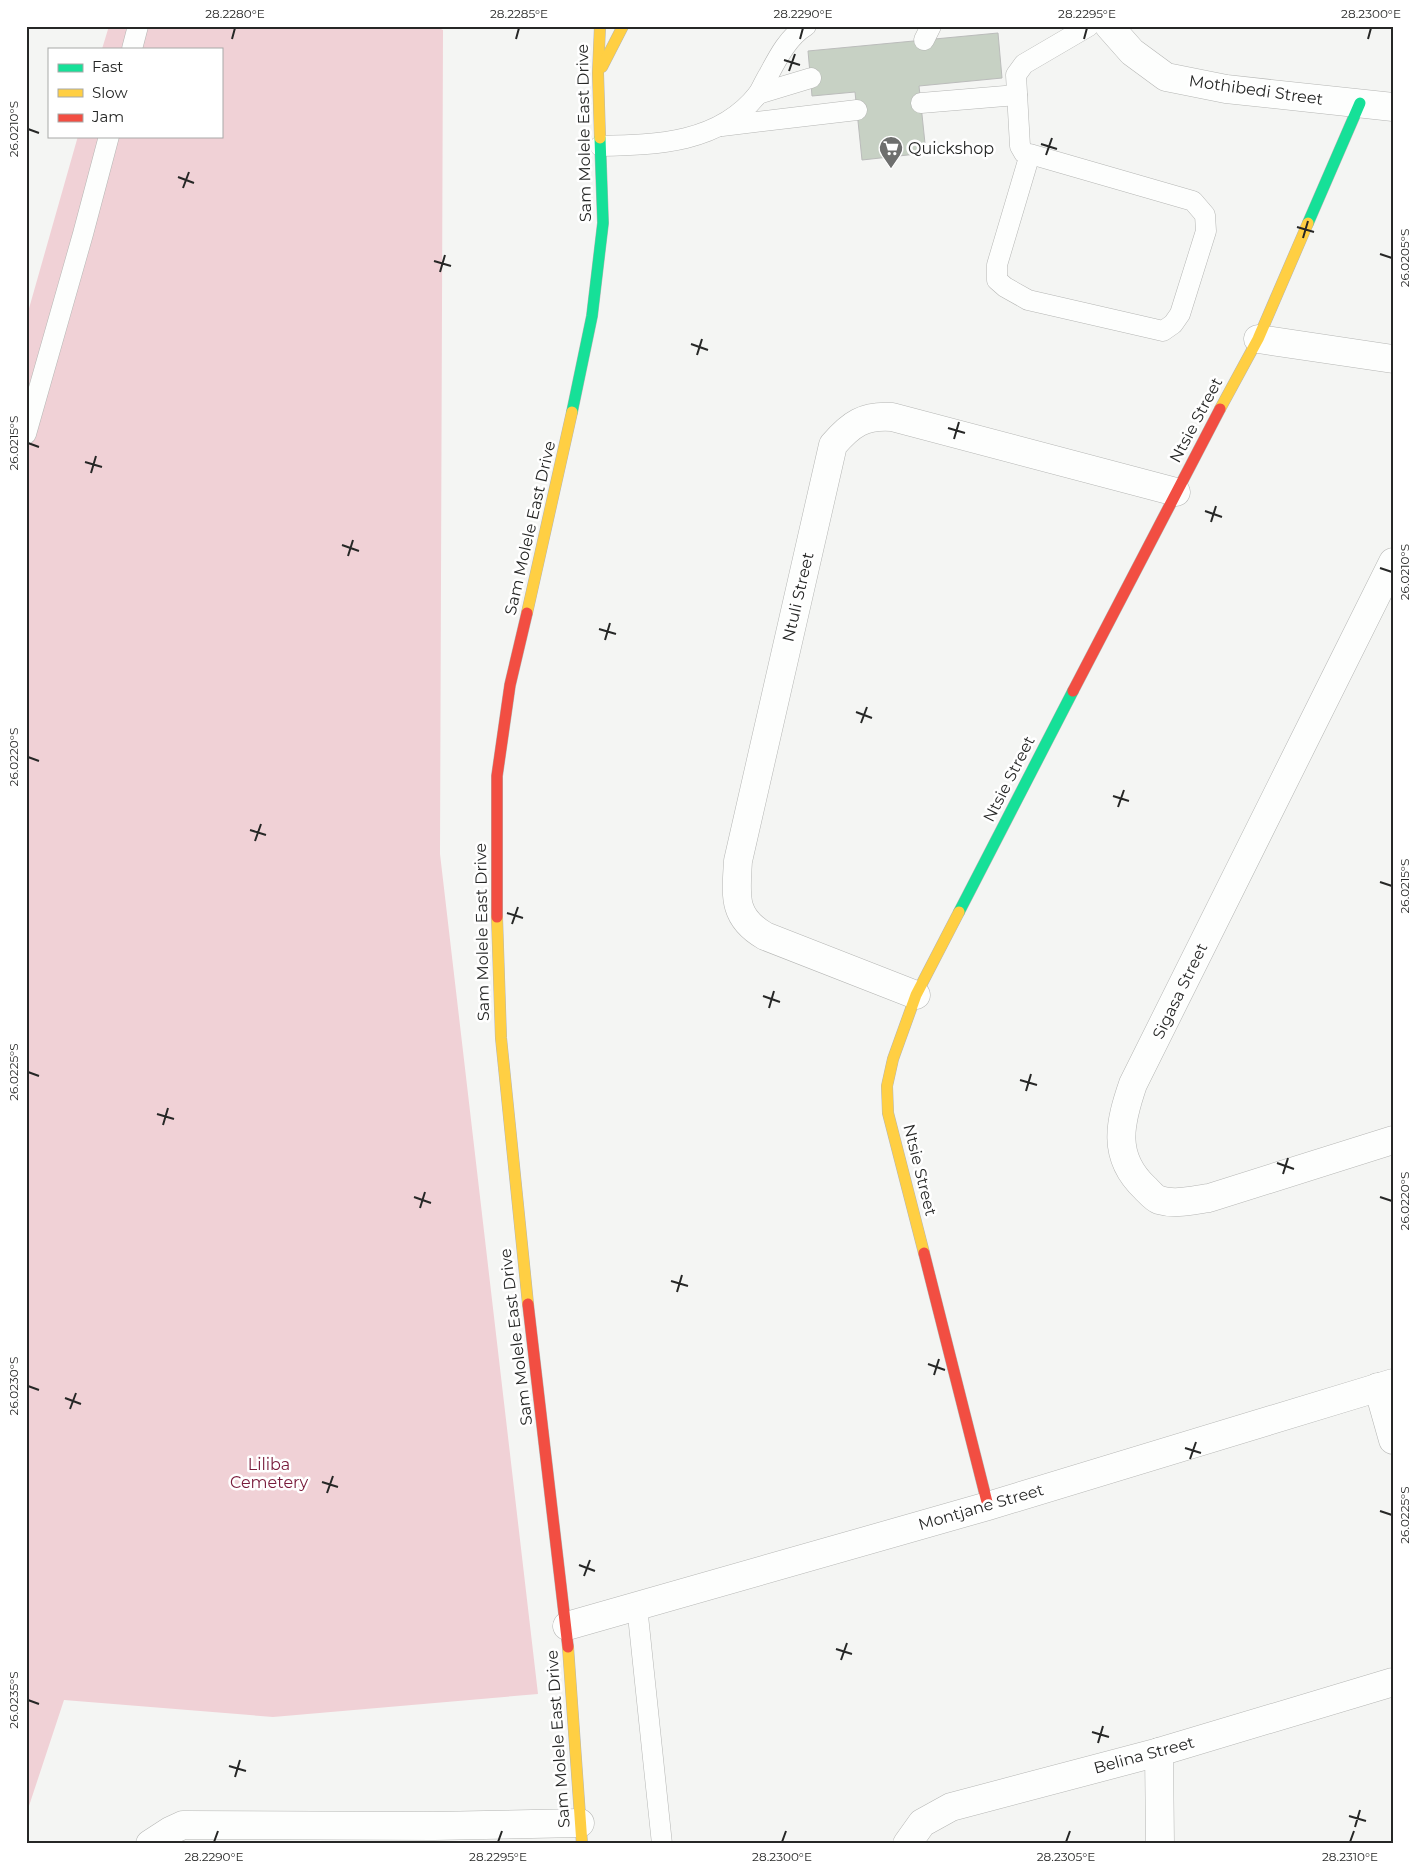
<svg xmlns="http://www.w3.org/2000/svg" width="1419" height="1870" font-family="Montserrat,sans-serif">
<rect width="100%" height="100%" fill="#f4f5f3"/>
<path fill="#f0d1d6" d="M109 26H435L443 30 440 854 538 1694 273 1717 64 1700 26 1815V319L78 136H221V49H102Z"/>
<path fill="#c7d1c4" stroke="#bbbcbb" d="M998 33 1002 78 919 86 926 153 862 160 855 92 812 96 808 51Z"/>
<g fill="none" stroke-linecap="round" stroke-linejoin="round">
<g stroke="#b5b6b4" stroke-width="21">
<g id="lane">
<path d="M924 40 931 26"/>
<path d="M132 49 138 26"/>
<path d="M758 94 811 78"/>
<path d="M921 103 1017 95"/>
<path d="M722 126 857 110"/>
<path d="M600 146C657 145 720 143 758 94 762 88 765 80 769 74 778 57 789 36 806 26"/>
<path d="M1030 154 997 265V280L1005 287 1028 300 1163 331 1173 324 1180 314 1206 231 1205 215 1193 201 1030 154 1024 153 1020 146 1016 75 1024 64 1089 26"/>
<path d="M26 434 83 234 109 136"/>
<path d="M637 1606 662 1844"/>
</g>
</g>
<g stroke="#b5b6b4" stroke-width="29">
<g id="street">
<path d="M1109 26 1132 52 1166 77 1226 89 1393 107"/>
<path d="M1258 339 1393 359"/>
<path d="M1393 562 1133 1084C1120 1122 1111 1156 1145 1188 1149 1192 1154 1198 1159 1200 1176 1205 1193 1200 1209 1198L1393 1140"/>
<path d="M916 995 765 936C732 917 736 895 738 861L833 445C851 424 864 415 892 417L1176 492"/>
<path d="M1378 1387 1393 1440"/>
<path d="M567 1626 988 1506 1393 1383"/>
<path d="M1159 1752 1160 1844"/>
<path d="M150 1844 170 1831 183 1825 434 1826 580 1823"/>
<path d="M907 1844 922 1823 951 1807 1159 1752 1393 1682"/>
</g>
</g>
<g stroke="#b5b6b4" stroke-width="12">
<g id="fast">
<path d="M1308 223 1360 103"/>
<path d="M572 412 592 316 603 223 600 138"/>
<path d="M959 912 1073 691"/>
</g>
</g>
<g stroke="#b5b6b4" stroke-width="12">
<g id="slow">
<path d="M600 26 598 73 600 138"/>
<path d="M602 67 623 26"/>
<path d="M1220 409 1258 339 1308 223"/>
<path d="M527 613 572 412"/>
<path d="M497 917 501 1038 528 1304"/>
<path d="M924 1253 888 1113 887 1086 893 1059 916 995 959 912"/>
<path d="M568 1647 582 1844"/>
</g>
</g>
<g stroke="#b5b6b4" stroke-width="12">
<g id="jam">
<path d="M1073 691 1220 409"/>
<path d="M497 917V776L510 685 527 613"/>
<path d="M924 1253 988 1506"/>
<path d="M528 1304 568 1647"/>
</g>
</g>
<use href="#lane" stroke="#fdfefd" stroke-width="20"/>
<use href="#street" stroke="#fdfefd" stroke-width="28"/>
<use href="#fast" stroke="#16e098" stroke-width="11"/>
<use href="#slow" stroke="#ffcf43" stroke-width="11"/>
<use href="#jam" stroke="#f24e42" stroke-width="11"/>
</g>
<path fill="none" stroke="#262726" stroke-width="2" d="M232 39 235 28M516 39 519 28M800 39 803 28M1084 39 1087 28M1368 39 1371 28M784 60 800 65M789 71 795 54M28 129 39 133M1041 144 1057 149M1046 155 1052 138M178 177 194 183M183 188 189 172M1297 227 1314 232M1303 238 1308 221M1380 254 1392 258M434 261 451 266M440 272 445 255M691 344 708 350M697 355 702 339M948 428 965 433M954 439 959 422M28 443 39 447M85 462 102 467M91 473 96 456M1205 511 1222 517M1211 522 1216 506M342 545 359 551M348 556 353 540M1380 568 1392 572M599 629 616 634M605 640 610 623M856 712 872 718M861 723 867 707M28 757 39 761M1113 796 1129 801M1118 807 1124 790M250 830 266 835M255 841 261 824M1380 882 1392 886M507 913 523 918M512 924 518 907M763 996 780 1002M769 1008 774 991M28 1072 39 1076M1020 1080 1037 1085M1026 1091 1031 1074M157 1114 174 1119M163 1125 168 1108M1277 1163 1294 1169M1283 1174 1288 1158M414 1197 431 1203M1380 1197 1392 1201M420 1208 425 1192M671 1281 688 1286M677 1292 682 1275M928 1364 945 1370M934 1375 939 1359M28 1386 39 1390M65 1398 81 1404M70 1409 76 1393M1185 1448 1201 1453M1190 1459 1196 1442M322 1482 338 1487M327 1493 333 1476M1380 1511 1392 1515M579 1565 595 1571M584 1576 590 1560M836 1649 852 1654M841 1660 847 1643M28 1700 39 1704M1092 1732 1109 1737M1098 1743 1103 1726M229 1766 246 1771M235 1777 240 1760M1349 1816 1366 1821M1355 1827 1360 1810M214 1842 218 1831M498 1842 502 1831M782 1842 786 1831M1066 1842 1070 1831M1350 1842 1354 1831"/>
<defs>
<g id="supermarket-pin" transform="scale(1.25)"><path d="M0 17L-7.5 6A9.5 9.5 0 1 1 7.5 6Z" fill="#6e6f6e" stroke="#fff"/><path d="M-6-5.5h2.5l.6 2H6L4.5 2H-2.5L-4.4-4H-6ZM-1.5 3.2a1.3 1.3 0 1 0 .1 0ZM3 3.2a1.3 1.3 0 1 0 .1 0Z" fill="#fff"/></g>
</defs>
<g fill-rule="evenodd">
<use href="#supermarket-pin" x="891" y="148"/>
</g>
<g text-anchor="middle" dominant-baseline="central" stroke-width="5" stroke-linejoin="round" paint-order="stroke">
<g font-size="16" fill="#262726" stroke="#fff">
<text transform="translate(1256 90) rotate(8)">Mothibedi Street</text>
<text transform="translate(584 133) rotate(-91)">Sam Molele East Drive</text>
<text transform="translate(1196 420) rotate(-62)">Ntsie Street</text>
<text transform="translate(530 528) rotate(-77)">Sam Molele East Drive</text>
<text transform="translate(798 597) rotate(-77)">Ntuli Street</text>
<text transform="translate(1009 779) rotate(-63)">Ntsie Street</text>
<text transform="translate(482 932) rotate(-91)">Sam Molele East Drive</text>
<text transform="translate(1180 991) rotate(-64)">Sigasa Street</text>
<text transform="translate(920 1170) rotate(76)">Ntsie Street</text>
<text transform="translate(516 1337) rotate(-97)">Sam Molele East Drive</text>
<text transform="translate(981 1507) rotate(-16)">Montjane Street</text>
<text transform="translate(558 1739) rotate(-94)">Sam Molele East Drive</text>
<text transform="translate(1144 1755) rotate(-15)">Belina Street</text>
</g>
<g font-size="16" fill="#262726" stroke="#fff" text-anchor="start">
<text x="908" y="148">Quickshop</text>
</g>
<g font-size="16" fill="#781a3a" stroke="#fff">
<text x="269" y="1464">Liliba<tspan x="269" dy="18">Cemetery</tspan></text>
</g>
</g>
<rect width="1419" height="1870" fill="none" stroke="#ffffff" stroke-width="55"/>
<rect x="48" y="48" width="175" height="90" fill="#ffffff" stroke="#a8a9a8"/>
<rect x="58" y="64" width="25" height="8" fill="#16e098" stroke="#a8a9a8"/>
<text x="92" y="72" font-size="15" fill="#262726">Fast</text>
<rect x="58" y="89" width="25" height="8" fill="#ffcf43" stroke="#a8a9a8"/>
<text x="92" y="98" font-size="15" fill="#262726">Slow</text>
<rect x="58" y="114" width="25" height="8" fill="#f24e42" stroke="#a8a9a8"/>
<text x="92" y="122" font-size="15" fill="#262726">Jam</text>
<rect x="28" y="28" width="1364" height="1814" fill="none" stroke="#262726" stroke-width="2"/>
<g font-size="12" text-anchor="middle" fill="#262726">
<text x="235" y="18">28.2280°E</text>
<text x="519" y="18">28.2285°E</text>
<text x="803" y="18">28.2290°E</text>
<text x="1087" y="18">28.2295°E</text>
<text x="1371" y="18">28.2300°E</text>
<text transform="translate(14 129) rotate(-90)" y="4">26.0210°S</text>
<text transform="translate(1405 258) rotate(-90)" y="4">26.0205°S</text>
<text transform="translate(14 443) rotate(-90)" y="4">26.0215°S</text>
<text transform="translate(1405 572) rotate(-90)" y="4">26.0210°S</text>
<text transform="translate(14 757) rotate(-90)" y="4">26.0220°S</text>
<text transform="translate(1405 886) rotate(-90)" y="4">26.0215°S</text>
<text transform="translate(14 1072) rotate(-90)" y="4">26.0225°S</text>
<text transform="translate(1405 1201) rotate(-90)" y="4">26.0220°S</text>
<text transform="translate(14 1386) rotate(-90)" y="4">26.0230°S</text>
<text transform="translate(1405 1515) rotate(-90)" y="4">26.0225°S</text>
<text transform="translate(14 1700) rotate(-90)" y="4">26.0235°S</text>
<text x="214" y="1861">28.2290°E</text>
<text x="498" y="1861">28.2295°E</text>
<text x="782" y="1861">28.2300°E</text>
<text x="1066" y="1861">28.2305°E</text>
<text x="1350" y="1861">28.2310°E</text>
</g>
</svg>
